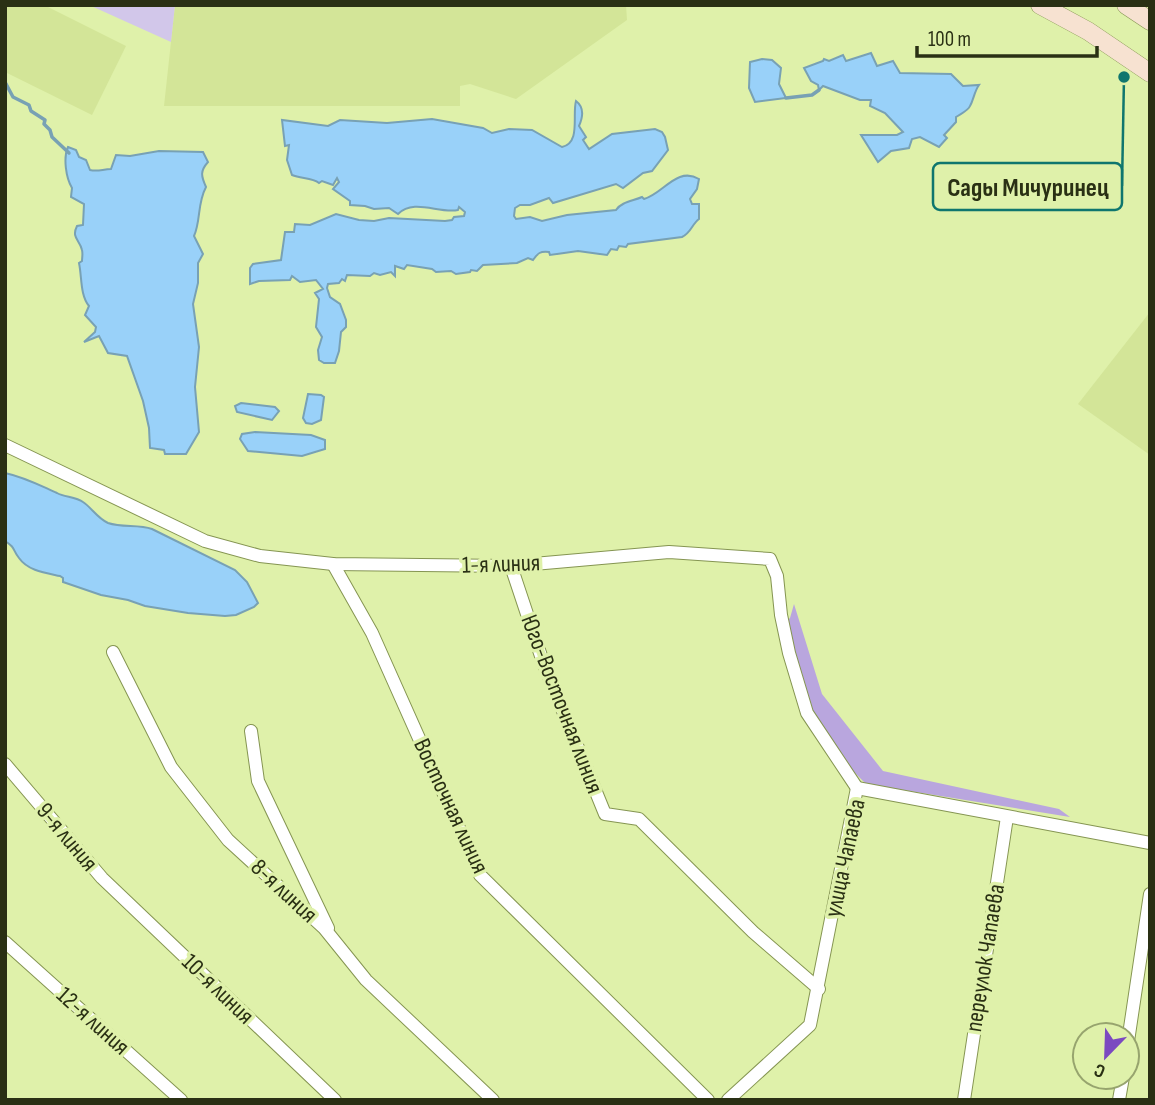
<svg xmlns="http://www.w3.org/2000/svg" width="1155" height="1105" font-family="'Sofia Sans Condensed',sans-serif">
<rect width="100%" height="100%" fill="#dff1aa"/>
<g fill="#d3e598">
<path d="M5 5H44L126 46 92 115 5 72Z"/>
<path d="M175 5H626L627 20 516 99 470 84 460 86V106H164Z"/>
<path d="M1150 312V455L1078 404Z"/>
</g>
<path fill="#d2c7ea" d="M89 5H175L171 42Z"/>
<path fill="#b9a6de" d="M794 604 822 694 883 771 1059 809 1070 817 866 784 844 762 810 712 785 622 790 618Z"/>
<g fill="#99d1f9" stroke="#78a1b4" stroke-width="2">
<path d="M871 53 877 66 893 61 900 73 951 74 963 86 979 85C974 92 974 99 970 106 968 111 960 114 956 117V122L944 135 947 138 939 147 920 137 912 139 909 148 891 151 878 162 861 135H897L903 132 885 113 870 106 871 100H860L823 86 819 90 818 85 811 81 804 68 823 61 824 59 829 61 843 55 846 61Z"/>
<path d="M762 59 772 60 781 68 779 84 786 98 755 102 749 88 750 62Z"/>
<path d="M576 101C584 107 583 117 579 126L586 137 583 140 589 149 612 134 655 129 662 132 665 137 668 150 652 171 643 173 623 188 616 184 553 203 549 198 530 205H520L515 208 514 216 516 219 530 217 542 221 567 215 616 210C621 202 633 201 642 197L644 199C663 194 677 166 699 179L697 189 690 199 692 204H699V219C692 224 691 233 682 237L628 244 626 247 619 246 617 250 611 249 607 255 578 251 550 255 549 252C540 251 538 253 533 260L528 258 517 263 483 265 477 271 471 270 470 272 456 274 451 271 436 272 432 269 407 265 404 269 395 266V276L391 272 380 275 374 273 370 276 347 275 345 281 342 279 339 283 328 284 327 288 330 297 340 304 346 320V327L341 332 339 351 335 363H324L319 360 318 350 322 337 316 327 319 299 315 293 323 289 316 280 300 282 292 276 290 280 259 281 250 284V268L253 264 281 260 285 232H294L295 224 310 225 336 214 359 220 374 221 389 218 445 221 452 220 454 217 464 216 465 212 459 207 458 210C439 214 414 198 398 214L389 208 374 209 365 206 350 205V201L333 189 339 182 337 178 333 185 322 181 319 183C312 177 301 179 292 175L287 160 289 145 285 146 282 120 328 126 340 120 387 123 432 119 483 128 492 133 509 129 532 130 562 147C581 143 572 115 576 101Z"/>
<path d="M68 147 76 150 79 157 86 160 90 170C98 172 103 169 111 169L116 155 130 156 159 151 203 152 208 162C200 171 201 176 206 187 197 204 201 220 194 236L203 254 198 263V283L193 304 199 347 195 387 199 432 186 454H165L164 450 150 448 149 428 143 401 127 356 108 353 99 336 84 342 95 332 96 327 85 315 89 306C80 295 82 277 79 263L82 261C82 258 83 254 82 250 80 240 71 238 77 226L83 225 84 204 71 197 72 188C66 178 63 158 68 147Z"/>
<path d="M308 394 321 395 324 397 321 420 312 424 306 423 303 418Z"/>
<path d="M241 403 275 407 279 411 272 420 237 412 235 406Z"/>
<path d="M255 432 311 435 325 440V449L302 456 248 451 240 439 242 434Z"/>
<path d="M5 473C24 477 39 485 57 493 64 497 76 497 83 502 92 508 97 518 108 523 123 528 138 524 152 529L235 570 247 582 258 603 254 607 236 615 225 616 188 613 145 606 128 600 101 595 63 582V578L60 576C46 573 28 571 19 558 12 549 16 548 5 541Z"/>
</g>
<g fill="none" stroke-linecap="round" stroke-linejoin="round">
<g stroke="#78a1b4" stroke-width="3.5">
<path d="M5 82 13 97 29 105 31 111 45 120 44 124 50 130 52 137 69 153"/>
<path d="M786 98 812 95 819 90"/>
</g>
<g stroke="#859552" stroke-width="14">
<g id="street">
<path d="M5 445 205 541 260 556 333 564 511 566 669 552 770 559 777 576 781 615 789 653 807 713 857 788"/>
<path d="M333 564 372 633 480 875 708 1100"/>
<path d="M511 566 543 662 605 814 639 819 753 932 819 989"/>
<path d="M113 652 171 767 228 840 324 928 366 980 493 1100"/>
<path d="M251 731 258 781 328 928"/>
<path d="M5 764 102 878 335 1100"/>
<path d="M857 788 1150 843"/>
<path d="M5 942 181 1100"/>
<path d="M1127 1048 1150 894"/>
<path d="M728 1100 810 1025 857 788"/>
<path d="M964 1100 1007 817"/>
<path d="M1119 1100 1123 1077"/>
</g>
</g>
<g stroke="#859552" stroke-width="19">
<g id="secondary">
<path d="M1040 5 1088 31 1150 73"/>
<path d="M1126 5 1150 21"/>
</g>
</g>
<use href="#street" stroke="#fff" stroke-width="12"/>
<use href="#secondary" stroke="#f7e2d1" stroke-width="18"/>
</g>
<g text-anchor="middle" dominant-baseline="central" stroke-width="7" stroke-linejoin="round" paint-order="stroke">
<g font-size="24" fill="#2a3014" stroke="#dff1aa">
<text transform="translate(501 564) rotate(-2)">1-я линия</text>
<text transform="translate(562 704) rotate(69)">Юго-Восточная линия</text>
<text transform="translate(451 806) rotate(65)">Восточная линия</text>
<text transform="translate(67 837) rotate(50)">9-я линия</text>
<text transform="translate(845 858) rotate(-78)">улица Чапаева</text>
<text transform="translate(284 891) rotate(43)">8-я линия</text>
<text transform="translate(985 958) rotate(-81)">переулок Чапаева</text>
<text transform="translate(218 989) rotate(44)">10-я линия</text>
<text transform="translate(93 1021) rotate(42)">12-я линия</text>
</g>
</g>
<path fill="none" stroke="#0f766e" stroke-width="2.5" d="M1124 77L1122 186"/>
<circle fill="#0f766e" stroke="#dff1aa" stroke-width="2.5" cx="1124" cy="77" r="7"/>
<rect fill="#dff1aa" stroke="#0f766e" stroke-width="2.5" x="933" y="163" width="189" height="47" rx="7"/>
<g font-size="26" text-anchor="middle" font-weight="bold" fill="#2a3014">
<text x="1028" y="196">Сады Мичуринец</text>
</g>
<rect width="1155" height="1105" fill="none" stroke="#2a3014" stroke-width="14"/>
<g transform="translate(1106 1056) rotate(203)"><circle r="33" fill="#dff1aa" stroke="#97a46e" stroke-width="2"/>
<path d="M0-5L12 26L0 18L-12 26Z" fill="#7b49c0"/>
<text y="-10" font-size="19" font-weight="bold" text-anchor="middle" fill="#2a3014">С</text>
</g>
<path d="M917 46v10h180v-10" fill="none" stroke="#2a3014" stroke-width="3.5"/>
<text x="928" y="46" font-size="21" fill="#2a3014" stroke="#dff1aa" stroke-width="5" paint-order="stroke">100 m</text>
</svg>
